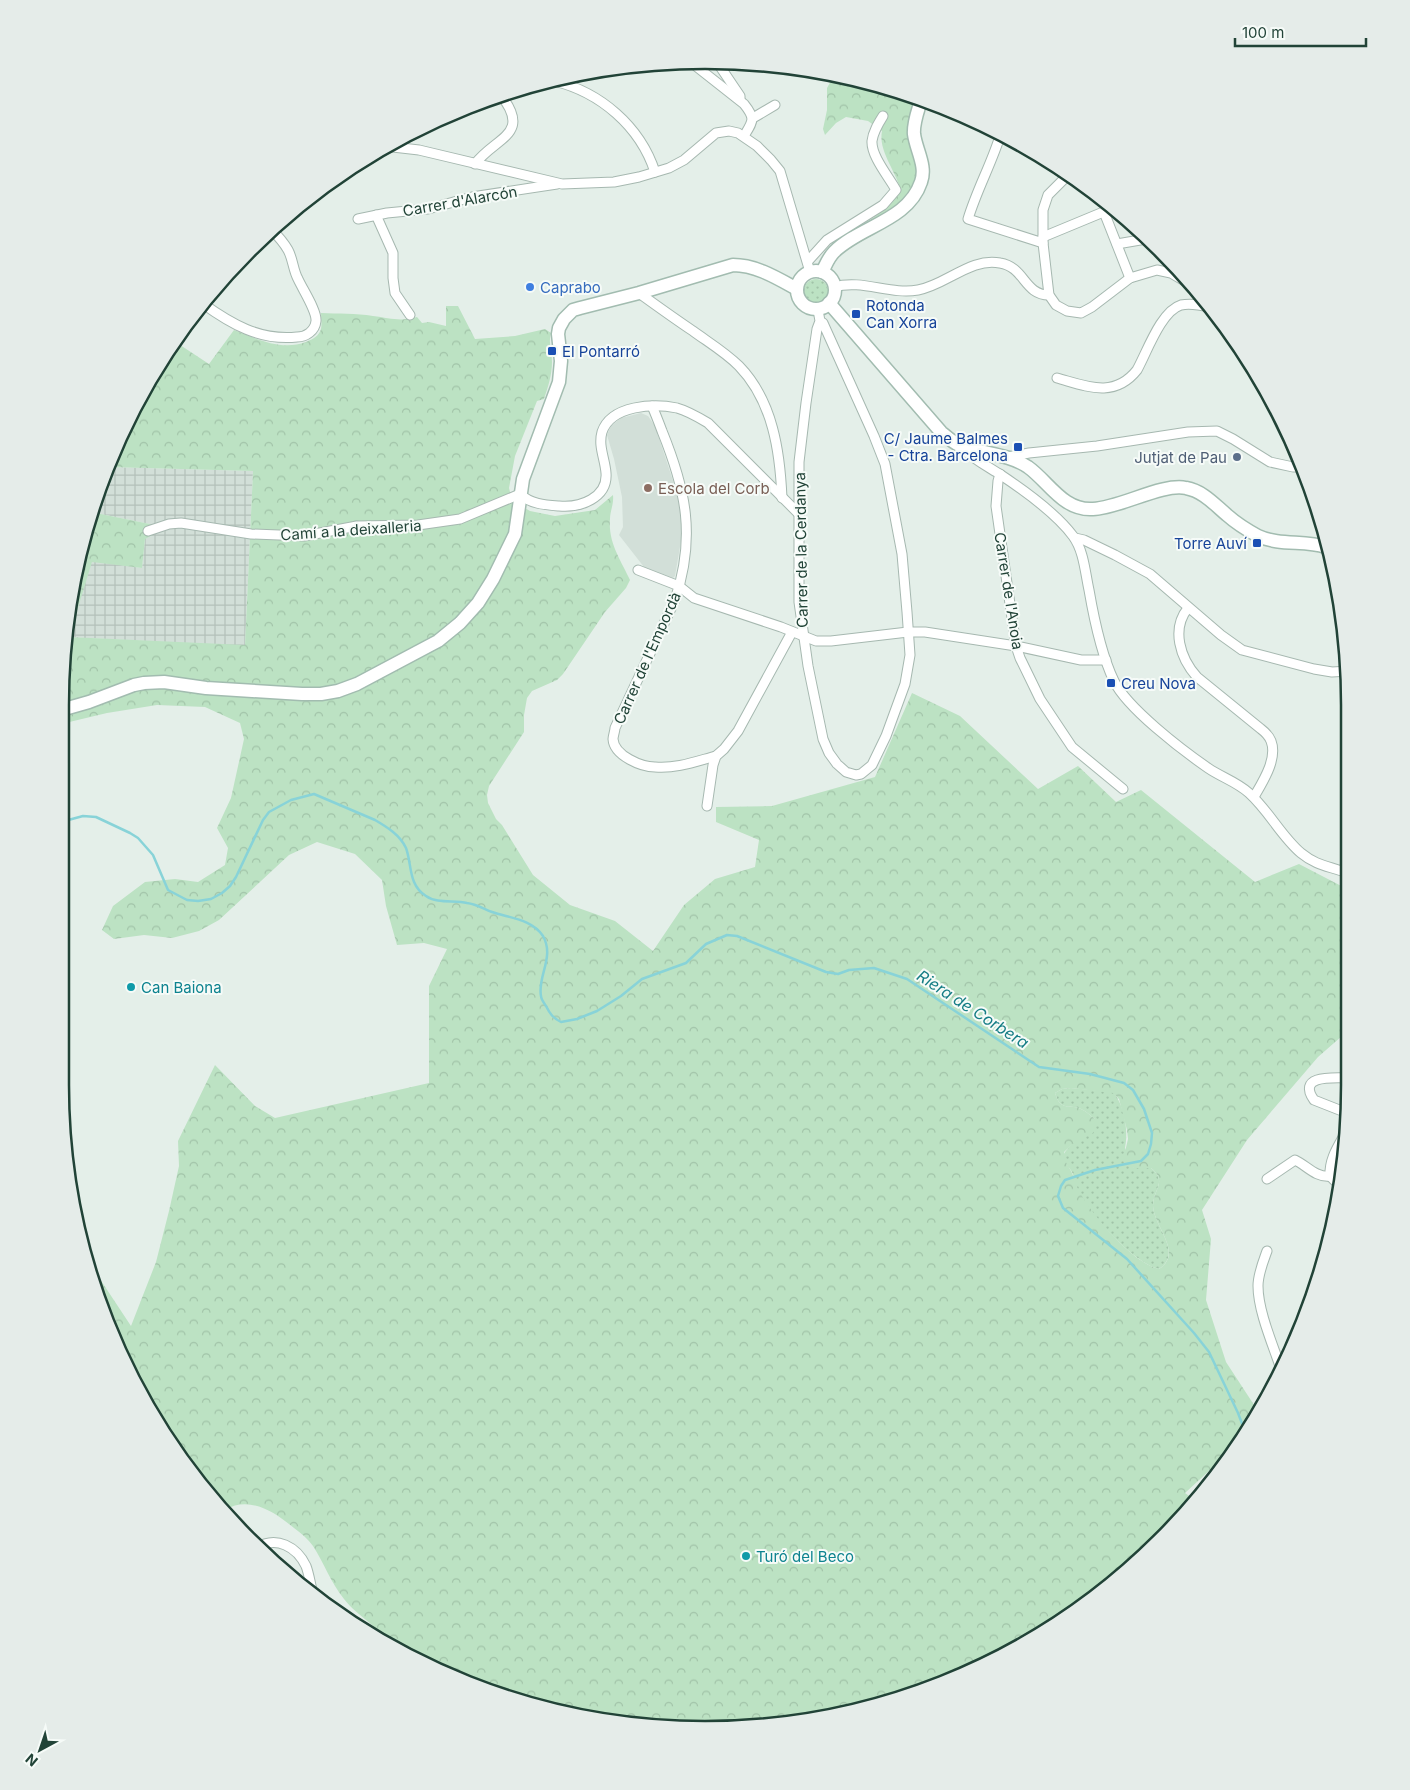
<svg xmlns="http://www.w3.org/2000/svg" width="1410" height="1790" font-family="Inter,sans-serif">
<defs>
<pattern id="industrial-grid" width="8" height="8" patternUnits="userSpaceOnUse" patternTransform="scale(1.25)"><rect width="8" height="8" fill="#d2dfd8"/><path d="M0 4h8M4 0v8" fill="none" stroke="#b4c1ba"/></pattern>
<pattern id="grass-dots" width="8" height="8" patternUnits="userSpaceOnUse" patternTransform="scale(1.25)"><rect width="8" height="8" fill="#bce2c3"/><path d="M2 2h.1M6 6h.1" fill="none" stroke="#a1c3a8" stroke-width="1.8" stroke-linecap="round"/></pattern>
<pattern id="forest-crowns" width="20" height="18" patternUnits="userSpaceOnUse" patternTransform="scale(1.25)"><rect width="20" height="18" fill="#bce2c3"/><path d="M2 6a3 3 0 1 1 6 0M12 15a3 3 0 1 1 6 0" fill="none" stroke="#a1c3a8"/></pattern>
</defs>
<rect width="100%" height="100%" fill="#e4efe9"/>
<path fill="#d2dfd8" d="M641 413 648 416 655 426 678 496 681 509V541L675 576 673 578 644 567 619 535 623 527 622 497 614 459 607 435 611 426 621 418Z"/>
<path fill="url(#industrial-grid)" d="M108 467 253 471 245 646 68 637 92 561 142 568 145 539 150 524 91 512 94 497Z"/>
<g fill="url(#grass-dots)">
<circle cx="816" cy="291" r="12"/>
<path d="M1071 1088 1113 1092C1124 1104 1129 1132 1125 1148L1134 1168H1151C1168 1182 1153 1189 1153 1206 1154 1227 1184 1253 1159 1269 1133 1263 1085 1210 1076 1186 1074 1182 1074 1178 1073 1174 1070 1167 1062 1162 1064 1154 1066 1149 1090 1125 1095 1119 1091 1116 1086 1111 1081 1109 1067 1103 1061 1112 1055 1093L1062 1089Z"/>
</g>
<g fill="url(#forest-crowns)" fill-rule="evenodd">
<path d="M843 77 872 82 924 102C922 111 920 122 920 132 920 147 926 162 927 177 928 210 868 237 844 251L832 243C849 232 898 208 900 188 895 170 878 150 882 131L868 121 846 117 836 123 825 135 823 129 827 110V88L832 79Z"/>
<path d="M446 306H458L475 339 515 336 545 329 551 333C548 343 552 352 552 362 552 375 548 387 544 399L537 401 515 456 509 488 511 496 523 507 530 511 555 516 595 510 613 495C614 504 610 511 610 519 608 543 621 560 630 580L626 588 605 612 563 674 557 680 532 691 527 698 524 715V732L489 786 487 795 488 803 496 819 502 825 533 875 570 905 615 921 653 951 684 905 715 879 755 867 759 840 716 822V807L772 806 875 777 912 693 960 716 1038 789 1078 766 1116 802 1141 790 1255 882 1299 864 1349 890 1350 1029 1318 1057 1247 1140 1202 1210 1211 1239 1206 1300 1226 1362 1258 1411 1241 1444 1225 1463 1210 1470 1185 1493 1195 1500 1161 1541 1028 1643 872 1708 705 1730 538 1708 392 1647C380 1627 358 1617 344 1599 331 1583 324 1563 313 1546 308 1539 301 1533 294 1528 275 1512 249 1495 225 1510L147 1408 82 1252 73 1183 75 1184 92 1267 131 1326 156 1262 169 1211 179 1166 178 1141 215 1065 255 1106 275 1118 429 1083V986L447 949 424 943 397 945 386 906 382 880 355 854 317 842 289 855 219 920 199 931 172 938 144 935 114 939 102 930 113 906 145 882 175 879 198 882 225 865 228 848 217 828 231 798 244 739 240 723 205 707 157 705 107 713 61 724V663L91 512 150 524 156 533 145 539 142 568 92 562 69 637 245 645 253 471 108 467 146 383 174 341 209 364 234 330C257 339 281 351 306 342 313 339 319 336 321 329 322 324 321 318 321 313 338 314 356 313 373 316 390 318 400 322 417 317L422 323 429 322 446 326ZM1071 1088 1113 1093 1119 1099 1127 1130 1128 1139 1124 1156 1126 1163 1134 1168H1151C1168 1182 1153 1189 1153 1206 1154 1227 1184 1253 1159 1269 1131 1262 1093 1216 1079 1191 1076 1186 1075 1179 1072 1173 1068 1164 1064 1163 1064 1152L1077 1140 1092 1134 1096 1128 1095 1119C1091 1116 1086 1111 1081 1109 1067 1103 1061 1112 1055 1093L1062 1089Z"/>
</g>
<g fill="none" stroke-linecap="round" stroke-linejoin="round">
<path stroke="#88d3d8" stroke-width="2.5" d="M61 822 83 816 96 817 130 833 138 838 153 855 168 890 187 900 198 901 211 899 222 893 230 886 236 877 263 820 269 812 291 800 314 794 375 820C387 827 400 835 406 848 412 864 408 885 426 896 437 904 454 900 467 903 476 904 484 909 492 912 509 918 532 919 543 936 555 957 537 977 541 996 541 999 544 1003 546 1006 550 1014 553 1018 561 1022L577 1019 597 1011 621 996 642 979 686 963 706 944 727 935 737 936 826 972 838 974 849 970 874 968 907 979 1039 1067 1090 1074 1124 1083 1133 1090 1144 1109 1152 1133 1151 1144 1148 1154 1141 1161 1095 1170 1065 1180 1061 1186 1058 1196 1063 1208 1127 1259 1194 1333 1209 1352 1238 1413 1246 1434"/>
<g stroke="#a6b8b0" stroke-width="11">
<g id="street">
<path d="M717 62 740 96V100"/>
<path d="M692 63 744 104C756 119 753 121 744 136"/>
<path d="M554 81C600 92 640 126 655 172"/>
<path d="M753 118 775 105"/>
<path d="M1001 133C992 163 977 189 968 219L1043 243"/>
<path d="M384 146 419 150 562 184 614 182 639 177 669 168 684 160 716 133 729 131 738 133 757 146 771 160 780 171 810 272"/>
<path d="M475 164C495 137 533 135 500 94"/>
<path d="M1068 175 1048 195 1043 210V243L1049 295 1056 305 1067 311 1081 313 1092 307 1130 278 1157 270 1171 273 1195 287"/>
<path d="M1104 212 1130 278"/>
<path d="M376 215 393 253V278L395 293 410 315"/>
<path d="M358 219 387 213 428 209 472 197 557 184"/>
<path d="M1043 237 1113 208"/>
<path d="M1117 244 1146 239"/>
<path d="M808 261 827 240 883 205 896 190C889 177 871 156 872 141 873 132 878 124 883 116"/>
<path d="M834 287C862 279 890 295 918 290 946 285 971 257 1000 263 1025 267 1024 295 1049 295"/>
<path d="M639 293C657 306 675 319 693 331 708 342 725 352 739 366 773 401 780 452 782 498"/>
<path d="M202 303C231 324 260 341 297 337 306 337 315 331 316 321 317 311 303 290 298 279 293 270 293 259 288 250 284 243 277 235 271 229"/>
<path d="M818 310 820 321 817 329 806 403 799 462V602L808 666 823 739 829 753 837 764 846 772 856 775 861 774 872 765 886 736 905 684 910 655 907 612 902 554 885 464 874 436 823 323 820 321"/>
<path d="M1057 378C1086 386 1114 399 1137 370 1147 352 1161 311 1181 305 1191 303 1200 305 1209 307"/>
<path d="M652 406C656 415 659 423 662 431 686 490 696 537 675 600L615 728C615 731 613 736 613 739 614 756 642 767 655 767 676 769 697 761 716 756"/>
<path d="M961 447C973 459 987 466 1001 475 1025 491 1056 513 1073 536 1084 551 1085 572 1089 590 1094 619 1101 654 1114 681 1127 708 1182 750 1208 768 1221 777 1237 782 1249 793 1269 811 1281 836 1301 853 1318 867 1331 866 1349 874"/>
<path d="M1008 457 1029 453 1097 446 1188 432 1217 431 1233 439 1270 462 1293 467H1302"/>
<path d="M1000 474 998 481 996 506 1016 646 1020 658 1040 699 1072 747 1123 789"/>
<path d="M148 531 169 524 181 523 251 534 304 536 357 526 418 525 460 519 520 494C530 504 546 505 559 506 580 508 608 498 606 473 605 459 598 446 602 432 611 405 654 403 677 408 688 411 698 417 708 423L799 514"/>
<path d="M1075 538 1084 540 1115 555 1150 574 1221 635 1242 650 1314 669 1332 672 1349 671"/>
<path d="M638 570 679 586 694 598 781 627 816 641H831L908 632H925L1016 646 1081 660H1106"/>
<path d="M1188 608C1171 629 1180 658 1197 677L1261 729C1265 732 1269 736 1271 741 1278 759 1262 783 1254 797"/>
<path d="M707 806 713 765 716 756 724 749 738 731 792 632"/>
<path d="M1347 1113 1314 1100C1296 1074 1335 1078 1350 1078"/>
<path d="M1267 1179 1295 1160C1306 1165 1316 1178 1330 1176"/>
<path d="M1340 1186 1330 1176C1329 1160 1337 1148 1345 1134"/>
<path d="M1267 1251C1263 1262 1258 1274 1258 1286 1258 1311 1273 1345 1281 1369"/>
<path d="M257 1548C276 1535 297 1547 306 1566 309 1574 310 1582 312 1590"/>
</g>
</g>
<g stroke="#a2bcb0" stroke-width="15">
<g id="secondary">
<circle cx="816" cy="290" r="19"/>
<path d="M822 272C826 265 828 258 834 252 860 226 908 221 921 182 927 166 916 150 914 134 913 123 918 111 921 100"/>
<path d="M829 303 941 432C947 437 952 442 959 445 982 454 1007 453 1028 467 1049 482 1063 511 1093 509 1120 508 1162 483 1186 488 1203 491 1214 504 1227 515 1236 523 1247 530 1258 536 1280 546 1304 540 1326 547"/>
<path d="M61 710 89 702 134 685 144 683 164 682 206 688 302 694H321L338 691 357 684 438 641 460 623 478 603 493 579 515 534 523 479 559 382 561 361 558 334 559 328 564 319 573 310 580 308 639 293 733 265C756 265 777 278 797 289"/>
</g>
</g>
<use href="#street" stroke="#fff" stroke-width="9"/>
<use href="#secondary" stroke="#fff" stroke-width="12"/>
</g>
<circle fill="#3f7fe0" stroke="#f6fbf8" stroke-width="2" cx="530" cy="287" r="5"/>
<g fill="#1a4fb4" stroke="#f6fbf8" stroke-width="2">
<rect x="851" y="309" width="10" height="10" rx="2.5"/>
<rect x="547" y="346" width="10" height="10" rx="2.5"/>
<rect x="1013" y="442" width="10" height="10" rx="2.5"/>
<rect x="1252" y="538" width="10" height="10" rx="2.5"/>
<rect x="1106" y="678" width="10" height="10" rx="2.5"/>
</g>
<circle fill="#5c6f8a" stroke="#f6fbf8" stroke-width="2" cx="1237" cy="457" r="5"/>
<circle fill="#8d6e63" stroke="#f6fbf8" stroke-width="2" cx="648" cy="488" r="5"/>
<g fill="#0f9aa8" stroke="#f6fbf8" stroke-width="2">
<circle cx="131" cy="987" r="5"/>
<circle cx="746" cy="1556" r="5"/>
</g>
<g text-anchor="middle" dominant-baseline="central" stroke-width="4" stroke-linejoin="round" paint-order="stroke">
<g font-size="15" fill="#214337" stroke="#f6fbf8">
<text transform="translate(460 201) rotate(-10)">Carrer d'Alarcón</text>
<text transform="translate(351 530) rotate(-4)">Camí a la deixalleria</text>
<text transform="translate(801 550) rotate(-91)">Carrer de la Cerdanya</text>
<text transform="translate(1009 591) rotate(81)">Carrer de l'Anoia</text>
<text transform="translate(647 658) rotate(-66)">Carrer de l'Empordà</text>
</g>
<g font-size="15" fill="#366cbe" stroke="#f6fbf8" text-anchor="start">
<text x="540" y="287">Caprabo</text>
</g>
<g font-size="15" fill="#164399" stroke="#f6fbf8" text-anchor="start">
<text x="866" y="305">Rotonda<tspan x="866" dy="17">Can Xorra</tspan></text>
<text x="562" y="351">El Pontarró</text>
<text x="1008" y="438" text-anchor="end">C/ Jaume Balmes<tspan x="1008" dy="17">- Ctra. Barcelona</tspan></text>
<text x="1247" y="543" text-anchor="end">Torre Auví</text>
<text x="1121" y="683">Creu Nova</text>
</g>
<g font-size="15" fill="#4e5e75" stroke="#f6fbf8" text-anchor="end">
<text x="1227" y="457">Jutjat de Pau</text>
</g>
<g font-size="15" fill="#785e54" stroke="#f6fbf8" text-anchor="start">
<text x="658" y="488">Escola del Corb</text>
</g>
<g font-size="15" fill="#0d838f" stroke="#f6fbf8" text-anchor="start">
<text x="141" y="987">Can Baiona</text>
<text x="756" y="1556">Turó del Beco</text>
</g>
<g font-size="16" font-style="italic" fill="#157d85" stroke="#f6fbf8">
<text transform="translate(973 1009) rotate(33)">Riera de Corbera</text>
</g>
</g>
<path d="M0 0H1410V1790H0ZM705 69H705A636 636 0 0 1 1341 705V1085A636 636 0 0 1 705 1721H705A636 636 0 0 1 69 1085V705A636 636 0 0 1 705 69Z" fill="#e5ece9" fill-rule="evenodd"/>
<path fill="none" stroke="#214337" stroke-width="2.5" d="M705 69H705A636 636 0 0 1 1341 705V1085A636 636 0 0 1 705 1721H705A636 636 0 0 1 69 1085V705A636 636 0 0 1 705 69Z"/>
<g transform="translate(40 1750) rotate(220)" stroke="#f6fbf8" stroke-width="4" paint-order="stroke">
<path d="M0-4L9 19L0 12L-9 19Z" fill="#214337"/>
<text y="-8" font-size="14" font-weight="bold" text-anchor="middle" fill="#214337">N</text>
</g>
<path d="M1235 38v8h131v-8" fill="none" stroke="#214337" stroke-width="2.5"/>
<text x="1242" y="38" font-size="15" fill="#214337" stroke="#f6fbf8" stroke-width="4" paint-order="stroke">100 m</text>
</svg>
